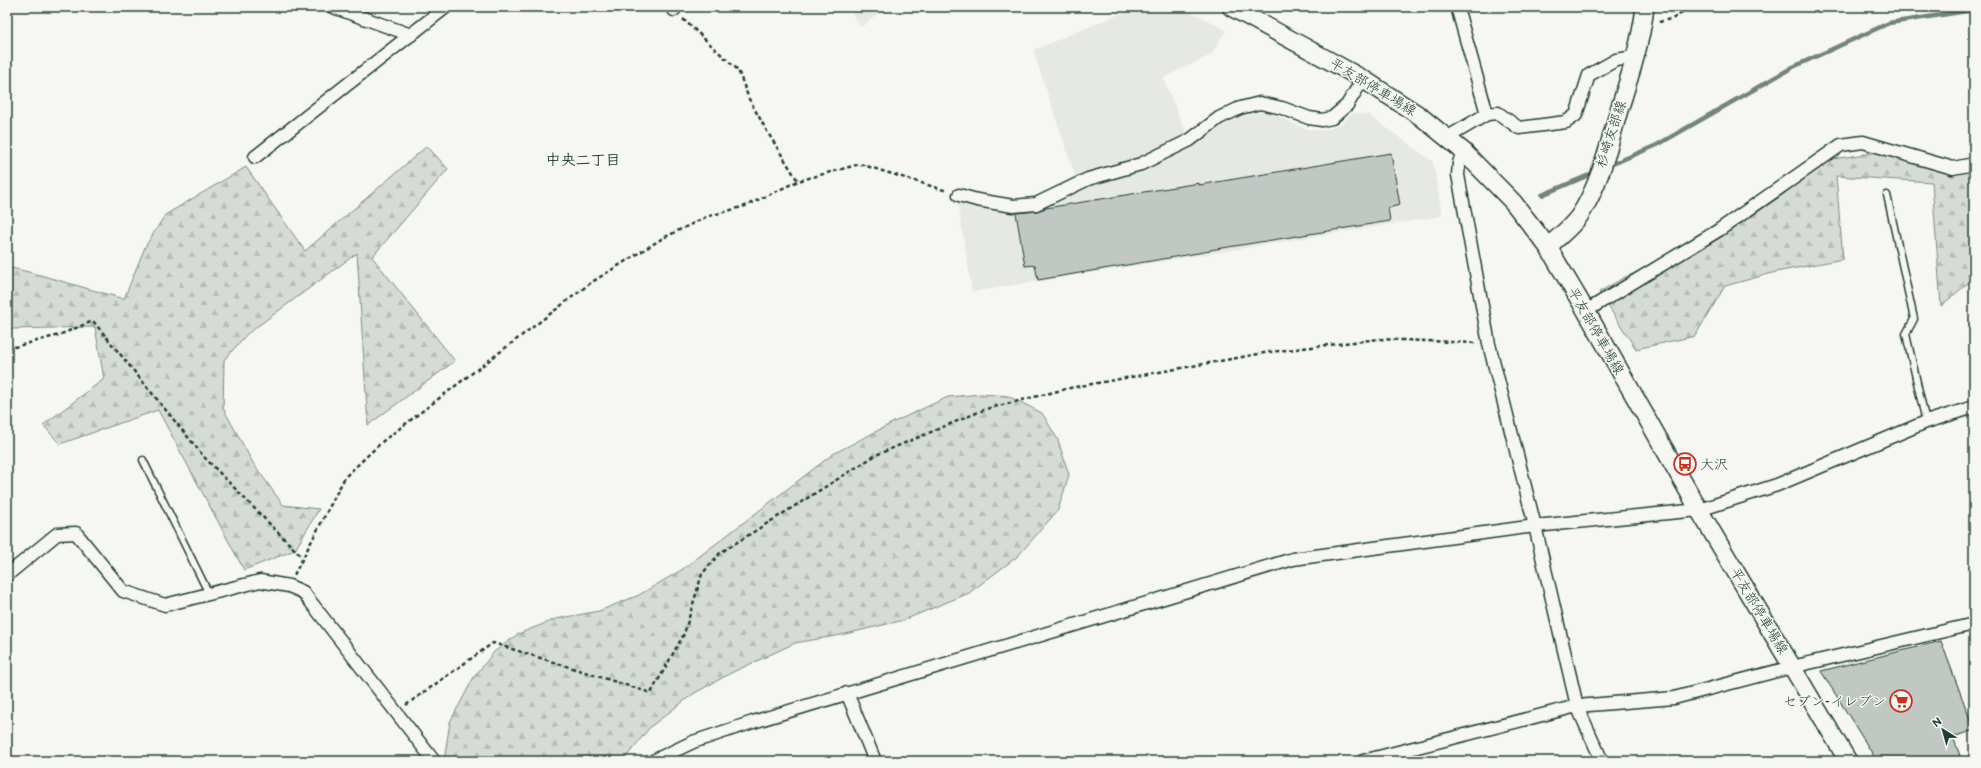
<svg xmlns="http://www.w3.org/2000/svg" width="1981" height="768" font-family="'Balsamiq Sans','Klee One',sans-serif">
<defs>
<pattern id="forest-firs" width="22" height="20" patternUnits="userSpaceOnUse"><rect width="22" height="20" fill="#d6dbd6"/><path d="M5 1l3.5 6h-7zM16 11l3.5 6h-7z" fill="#b7bdb8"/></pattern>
</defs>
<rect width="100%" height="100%" fill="#f6f6f2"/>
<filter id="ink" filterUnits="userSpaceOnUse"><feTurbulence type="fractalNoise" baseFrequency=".025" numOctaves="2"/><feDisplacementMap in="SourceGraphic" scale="8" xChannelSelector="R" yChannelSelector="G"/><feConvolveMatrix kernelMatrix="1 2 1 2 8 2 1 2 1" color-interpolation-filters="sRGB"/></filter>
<g filter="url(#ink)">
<g fill="#e6e8e4">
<path d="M848 7H887L861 27Z"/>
<path d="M1137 7H1182L1226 30 1211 55 1163 78 1192 147 1228 122 1242 116 1265 111 1304 128 1316 130 1329 129 1341 124 1352 113 1369 115 1433 162 1442 216 972 292 958 203 1012 211 1050 203 1080 190 1033 50Z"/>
</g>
<g fill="url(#forest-firs)" stroke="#7a8c85">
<path d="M427 146 448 169 372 257 455 361 368 425 357 253 247 334 224 360 223 408 253 463 283 505 319 509 295 550 244 570 158 410 60 444 43 425 104 379 95 327 12 329 7 335V267L33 273 124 299 145 247 165 215 246 167 305 251Z"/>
<path d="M1905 148 1950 170 1974 167V278L1941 306 1932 182 1836 176 1843 259 1776 272 1725 286 1695 336 1636 349 1599 292 1625 277 1710 244 1784 194 1820 161Z"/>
<path d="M982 394 1008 396 1042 413 1058 440 1069 475 1058 510 1018 556 969 593 904 620 841 635 795 643 731 673 693 694 650 727 623 761H444L450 722 474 677 494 652 518 634 556 619 599 611 639 595 683 569 833 454 894 422 948 397Z"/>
</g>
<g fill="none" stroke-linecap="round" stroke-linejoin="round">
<g stroke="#72847d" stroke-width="4.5">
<path d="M1608 166 1657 145 1793 67 1889 23 1974 10"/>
<path d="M1542 195 1596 172"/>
</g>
</g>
<g fill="#c1c8c3" stroke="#1f3d34">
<path d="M1391 153 1400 205 1388 208 1390 221 1210 250V251L1038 280 1035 265 1025 266 1016 213 1037 211 1046 208 1199 183V185Z"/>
<path d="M1941 641 1974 730 1953 737 1962 761H1877L1821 671Z"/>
</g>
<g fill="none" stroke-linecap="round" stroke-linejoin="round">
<g stroke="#1f3d34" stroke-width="9">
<g id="service">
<path d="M1887 195 1914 319 1906 334 1926 422"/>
<path d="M143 460 209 594"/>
</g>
</g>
<g stroke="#1f3d34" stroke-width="15">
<g id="minor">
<path d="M333 7 411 35"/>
<path d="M671 7 674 10"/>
<path d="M1487 114 1498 113 1519 128 1566 122 1576 115 1589 75 1616 60 1635 57"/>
<path d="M1448 137 1487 114 1457 7"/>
<path d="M1463 151 1459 163 1458 175 1489 344 1535 526 1577 706 1602 761"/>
<path d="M255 157 446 7"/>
<path d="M959 195 977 200 1013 206 1036 204 1088 179 1141 164 1190 140 1219 118 1240 108 1260 103 1282 108 1309 118 1322 120 1332 118 1347 105 1363 79"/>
<path d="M1586 311 1719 230 1841 145 1863 142 1953 168 1974 164"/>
<path d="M7 575 57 534 76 533 123 591 165 605 260 581 289 586 303 592 434 761"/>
<path d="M847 693 875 761"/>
<path d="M653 761 693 742 753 722 1293 559 1535 526 1699 510 1777 485 1926 422 1974 407"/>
<path d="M1363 761 1577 706 1674 698 1792 667 1974 624"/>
</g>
</g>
<g stroke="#1f3d34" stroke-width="20">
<g id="secondary">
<path d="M1231 7 1363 79 1420 116 1463 151 1513 202 1548 247 1586 311 1699 510 1848 761"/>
<path d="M1548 247C1558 237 1572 227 1580 215 1600 184 1609 145 1619 110 1630 76 1641 42 1645 7"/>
</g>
</g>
<g stroke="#1f3d34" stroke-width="2.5" stroke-dasharray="4 3" stroke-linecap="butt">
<path d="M683 19 738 70 749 99 768 133 798 181"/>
<path d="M1659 22 1674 18 1691 7"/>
<path d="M7 349 59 335 93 321 205 458 302 557"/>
<path d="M294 575 345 477 383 441 592 282 663 238 706 217 745 206 798 181 860 164 947 191"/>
<path d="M406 705 493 643 651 693 684 634 702 574 720 553 876 455 986 409 1070 388 1270 352 1379 339 1476 343"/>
</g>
<use href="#service" stroke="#f6f6f2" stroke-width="6"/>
<use href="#minor" stroke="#f6f6f2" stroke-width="12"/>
<use href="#secondary" stroke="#f6f6f2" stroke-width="17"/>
</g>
</g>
<defs>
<g id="bus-ring" transform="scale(1.15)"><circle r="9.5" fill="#f6f6f2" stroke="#c8321e" stroke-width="1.5"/><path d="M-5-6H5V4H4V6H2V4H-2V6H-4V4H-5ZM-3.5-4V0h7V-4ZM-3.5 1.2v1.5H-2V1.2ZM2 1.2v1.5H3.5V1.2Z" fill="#c8321e"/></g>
<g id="supermarket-ring" transform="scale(1.15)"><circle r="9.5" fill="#f6f6f2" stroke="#c8321e" stroke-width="1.5"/><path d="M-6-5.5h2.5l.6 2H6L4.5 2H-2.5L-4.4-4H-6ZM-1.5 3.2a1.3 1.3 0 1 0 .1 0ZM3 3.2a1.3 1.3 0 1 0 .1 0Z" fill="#c8321e"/></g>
</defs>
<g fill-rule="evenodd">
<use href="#bus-ring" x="1685" y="464"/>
<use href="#supermarket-ring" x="1901" y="701"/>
</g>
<g text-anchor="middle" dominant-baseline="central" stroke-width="3" stroke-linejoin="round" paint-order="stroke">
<g font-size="14" fill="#1f3d34" stroke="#f6f6f2">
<text transform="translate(1373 87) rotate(31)">平友部停車場線</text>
<text transform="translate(1611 134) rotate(-72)">杉崎友部線</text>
<text transform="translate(1596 331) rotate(60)">平友部停車場線</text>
<text transform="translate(1759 611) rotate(59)">平友部停車場線</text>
</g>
<g font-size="14" fill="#1f3d34" stroke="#f6f6f2" text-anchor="start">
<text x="1700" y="464">大沢</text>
<text x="1886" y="701" text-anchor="end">セブン-イレブン</text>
</g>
<g font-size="15" font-weight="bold" fill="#1f3d34" stroke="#f6f6f2">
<text x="583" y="160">中央二丁目</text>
</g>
</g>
<rect width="1981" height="768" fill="none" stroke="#f6f6f2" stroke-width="24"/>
<rect x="12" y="12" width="1957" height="744" fill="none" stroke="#1f3d34" stroke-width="1.5" filter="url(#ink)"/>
<g transform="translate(1943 730) rotate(323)" stroke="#f6f6f2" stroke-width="3" paint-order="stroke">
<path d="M0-3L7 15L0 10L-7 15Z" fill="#1f3d34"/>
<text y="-6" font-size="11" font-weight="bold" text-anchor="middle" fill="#1f3d34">N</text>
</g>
</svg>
